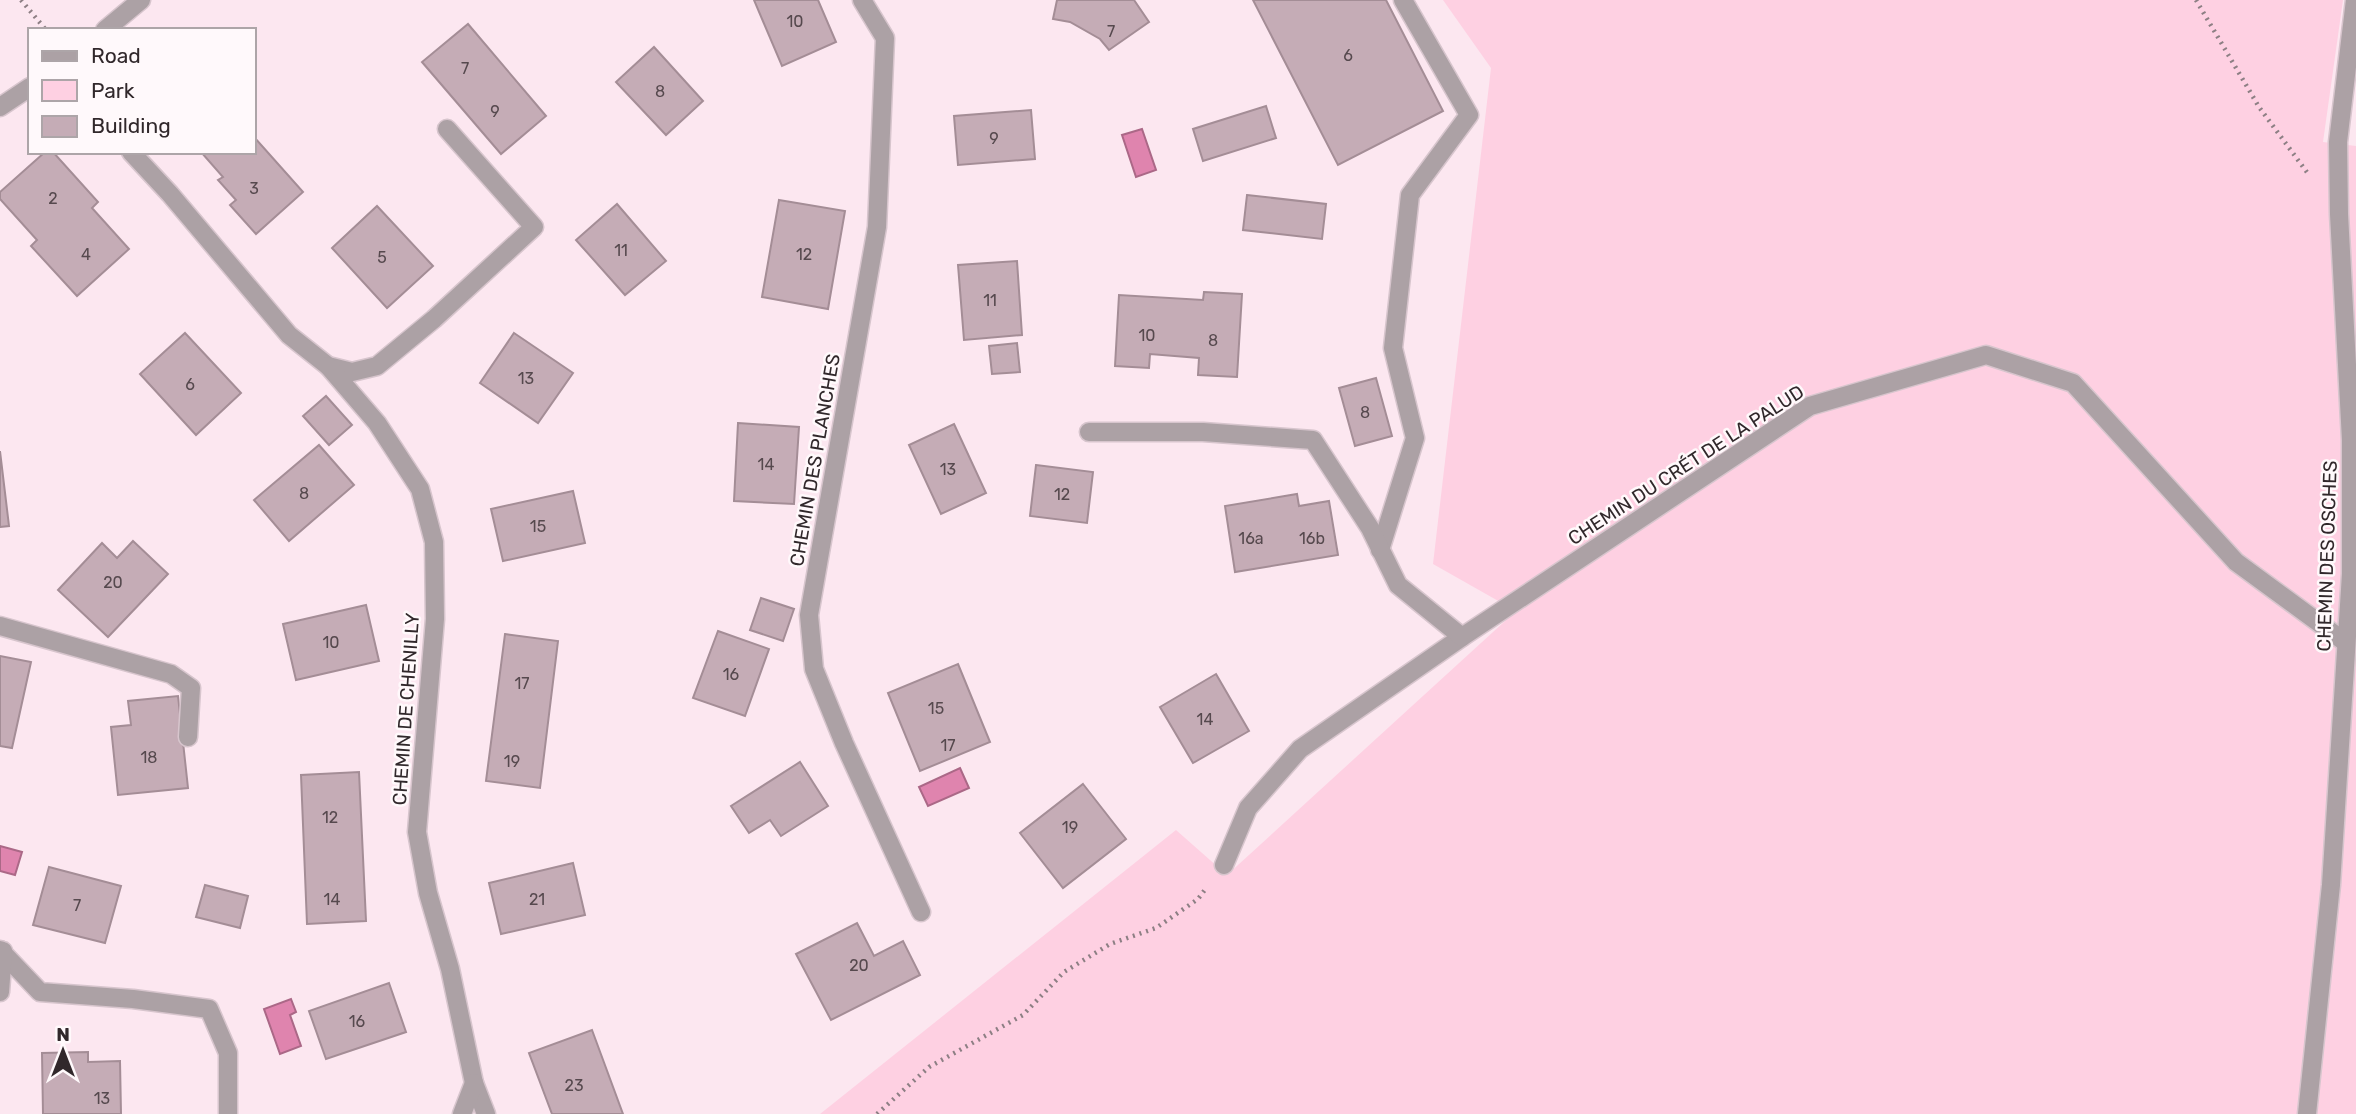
<svg xmlns="http://www.w3.org/2000/svg" width="2356" height="1114" font-family="Rubik,sans-serif">
<rect width="100%" height="100%" fill="#fce7f0"/>
<path fill="#fed0e2" d="M1443 0H2343L2323 142 2356 146V1114H820L1176 830 1227 875 1516 611 1433 564 1491 68Z"/>
<g fill="#df84ae" stroke="#ab6887" stroke-width="2">
<path d="M1142 129 1156 170 1136 177 1122 135Z"/>
<path d="M960 768 969 788 928 806 919 787Z"/>
<path d="M0 846 22 852 15 875 0 871Z"/>
<path d="M291 999 296 1012 290 1015 301 1046 280 1054 264 1009Z"/>
</g>
<g fill="#c5acb6" stroke="#a48d96" stroke-width="2">
<path d="M754 0H818L836 42 782 66Z"/>
<path d="M1057 0H1134L1149 22 1109 50 1100 39 1070 22 1053 19Z"/>
<path d="M1253 0H1386L1443 111 1338 165Z"/>
<path d="M468 24 546 116 501 154 422 62Z"/>
<path d="M654 47 703 101 666 135 616 82Z"/>
<path d="M1266 106 1276 138 1203 161 1193 129Z"/>
<path d="M1031 110 1035 159 958 165 954 116Z"/>
<path d="M254 137 303 192 256 234 230 205 236 200 218 180 223 177 201 152H254Z"/>
<path d="M45 152H53L98 202 92 208 129 249 77 296 31 246 37 240 0 199V192Z"/>
<path d="M1247 195 1326 204 1322 239 1243 230Z"/>
<path d="M779 200 845 211 828 309 762 297Z"/>
<path d="M617 204 666 261 625 295 576 240Z"/>
<path d="M377 206 433 266 387 308 332 248Z"/>
<path d="M1017 261 1022 335 964 340 958 265Z"/>
<path d="M1204 292 1242 294 1237 377 1198 375 1199 358 1150 354 1149 368 1115 366 1119 295 1203 300Z"/>
<path d="M185 333 241 393 196 435 140 374Z"/>
<path d="M514 333 573 373 538 423 480 383Z"/>
<path d="M1017 343 1020 372 992 374 989 346Z"/>
<path d="M1376 378 1392 436 1355 446 1339 388Z"/>
<path d="M326 396 352 425 329 445 303 416Z"/>
<path d="M738 423 799 427 794 504 734 501Z"/>
<path d="M954 424 986 493 941 514 909 445Z"/>
<path d="M319 445 354 485 289 541 254 500Z"/>
<path d="M0 451 9 526 0 527Z"/>
<path d="M1036 465 1093 472 1087 523 1030 516Z"/>
<path d="M573 491 585 543 503 561 491 509Z"/>
<path d="M1297 494 1299 506 1329 501 1338 555 1235 572 1225 506Z"/>
<path d="M133 541 168 574 108 637 58 590 102 543 117 558Z"/>
<path d="M761 598 794 609 783 641 750 630Z"/>
<path d="M366 605 379 661 296 680 283 624Z"/>
<path d="M718 631 769 649 745 716 693 698Z"/>
<path d="M505 634 558 641 540 788 486 781Z"/>
<path d="M0 656 31 662 12 748 0 746Z"/>
<path d="M958 664 990 742 920 771 888 693Z"/>
<path d="M1216 674 1249 731 1193 763 1160 707Z"/>
<path d="M178 696 188 788 118 795 111 727 131 725 128 701Z"/>
<path d="M800 762 828 806 781 836 770 820 749 833 731 806Z"/>
<path d="M359 772 366 921 307 924 301 775Z"/>
<path d="M1083 784 1126 839 1063 888 1020 833Z"/>
<path d="M573 863 585 915 501 934 489 883Z"/>
<path d="M49 867 121 886 105 943 33 925Z"/>
<path d="M205 885 248 896 240 928 196 917Z"/>
<path d="M857 923 874 956 903 941 920 975 831 1020 796 954Z"/>
<path d="M389 983 406 1032 326 1059 309 1011Z"/>
<path d="M592 1030 623 1114H552L529 1053Z"/>
<path d="M88 1052V1062L120 1061 121 1114H43L42 1053Z"/>
</g>
<g fill="none" stroke-linecap="round" stroke-linejoin="round">
<g stroke="#d7c5cd" stroke-width="21">
<g id="lane">
<path d="M131 152 170 194 289 335 328 366 352 372 377 366 434 319 534 227 447 129"/>
<path d="M1380 550 1415 438 1393 348 1410 195 1469 115 1403 0"/>
<path d="M0 626 171 674 191 688 188 737"/>
<path d="M1224 865 1248 808 1300 749 1462 637"/>
</g>
</g>
<g stroke="#d7c5cd" stroke-width="21">
<g id="street">
<path d="M862 0 885 38 877 227 809 615 814 669 844 743 921 912"/>
<path d="M105 30 141 0"/>
<path d="M0 107 30 87"/>
<path d="M328 366 377 423 420 489 434 542 435 619 417 832 428 893 450 969 474 1083 486 1114"/>
<path d="M1089 432H1203L1313 440 1370 528 1398 585 1462 637 1810 406 1986 355 2073 383 2236 562 2345 642"/>
<path d="M0 950 40 992 133 999 209 1009 228 1053V1114"/>
<path d="M0 992 3 951"/>
<path d="M462 1114 474 1083"/>
<path d="M2307 1114 2331 885 2351 574V440L2339 214 2338 142 2355 0"/>
</g>
</g>
<g stroke="#8d7f84" stroke-width="4.5" stroke-dasharray="2 5" stroke-linecap="butt">
<path d="M21 0 46 30"/>
<path d="M2196 0 2259 107 2309 175"/>
<path d="M877 1114 929 1067 1023 1015 1064 972 1110 944 1156 928 1198 899 1207 887"/>
</g>
<use href="#lane" stroke="#aca1a5" stroke-width="18"/>
<use href="#street" stroke="#aca1a5" stroke-width="18"/>
</g>
<g text-anchor="middle" dominant-baseline="central" stroke-width="5" stroke-linejoin="round" paint-order="stroke">
<g font-size="16" fill="#56494e">
<text x="795" y="21">10</text>
<text x="1111" y="31">7</text>
<text x="1348" y="55">6</text>
<text x="465" y="68">7</text>
<text x="660" y="91">8</text>
<text x="495" y="111">9</text>
<text x="994" y="138">9</text>
<text x="254" y="188">3</text>
<text x="53" y="198">2</text>
<text x="621" y="250">11</text>
<text x="86" y="254">4</text>
<text x="804" y="254">12</text>
<text x="382" y="257">5</text>
<text x="990" y="300">11</text>
<text x="1147" y="335">10</text>
<text x="1213" y="340">8</text>
<text x="526" y="378">13</text>
<text x="190" y="384">6</text>
<text x="1365" y="412">8</text>
<text x="766" y="464">14</text>
<text x="948" y="469">13</text>
<text x="304" y="493">8</text>
<text x="1062" y="494">12</text>
<text x="538" y="526">15</text>
<text x="1251" y="538">16a</text>
<text x="1312" y="538">16b</text>
<text x="113" y="582">20</text>
<text x="331" y="642">10</text>
<text x="731" y="674">16</text>
<text x="522" y="683">17</text>
<text x="936" y="708">15</text>
<text x="1205" y="719">14</text>
<text x="948" y="745">17</text>
<text x="149" y="757">18</text>
<text x="512" y="761">19</text>
<text x="330" y="817">12</text>
<text x="1070" y="827">19</text>
<text x="332" y="899">14</text>
<text x="537" y="899">21</text>
<text x="77" y="905">7</text>
<text x="859" y="965">20</text>
<text x="357" y="1021">16</text>
<text x="574" y="1085">23</text>
<text x="102" y="1098">13</text>
</g>
<g font-size="19" fill="#31282b" stroke="#fff9fb">
<text transform="translate(815 460) rotate(-80)">CHEMIN DES PLANCHES</text>
<text transform="translate(1686 465) rotate(-33)">CHEMIN DU CRÉT DE LA PALUD</text>
<text transform="translate(2327 556) rotate(-88)">CHEMIN DES OSCHES</text>
<text transform="translate(406 709) rotate(-86)">CHEMIN DE CHENILLY</text>
</g>
</g>
<rect x="28" y="28" width="228" height="126" fill="#fff9fb" stroke="#ada5a8" stroke-width="2"/>
<rect x="42" y="51" width="35" height="10" fill="#aca1a5" stroke="#ada5a8" stroke-width="2"/>
<text x="91" y="63" font-size="21" fill="#31282b">Road</text>
<rect x="42" y="80" width="35" height="21" fill="#fed0e2" stroke="#ada5a8" stroke-width="2"/>
<text x="91" y="98" font-size="21" fill="#31282b">Park</text>
<rect x="42" y="116" width="35" height="21" fill="#c5acb6" stroke="#ada5a8" stroke-width="2"/>
<text x="91" y="133" font-size="21" fill="#31282b">Building</text>
<g transform="translate(63 1051)" stroke="#fff9fb" stroke-width="5" paint-order="stroke">
<path d="M0-5L12 26L0 18L-12 26Z" fill="#31282b"/>
<text y="-10" font-size="19" font-weight="bold" text-anchor="middle" fill="#31282b">N</text>
</g>
</svg>
